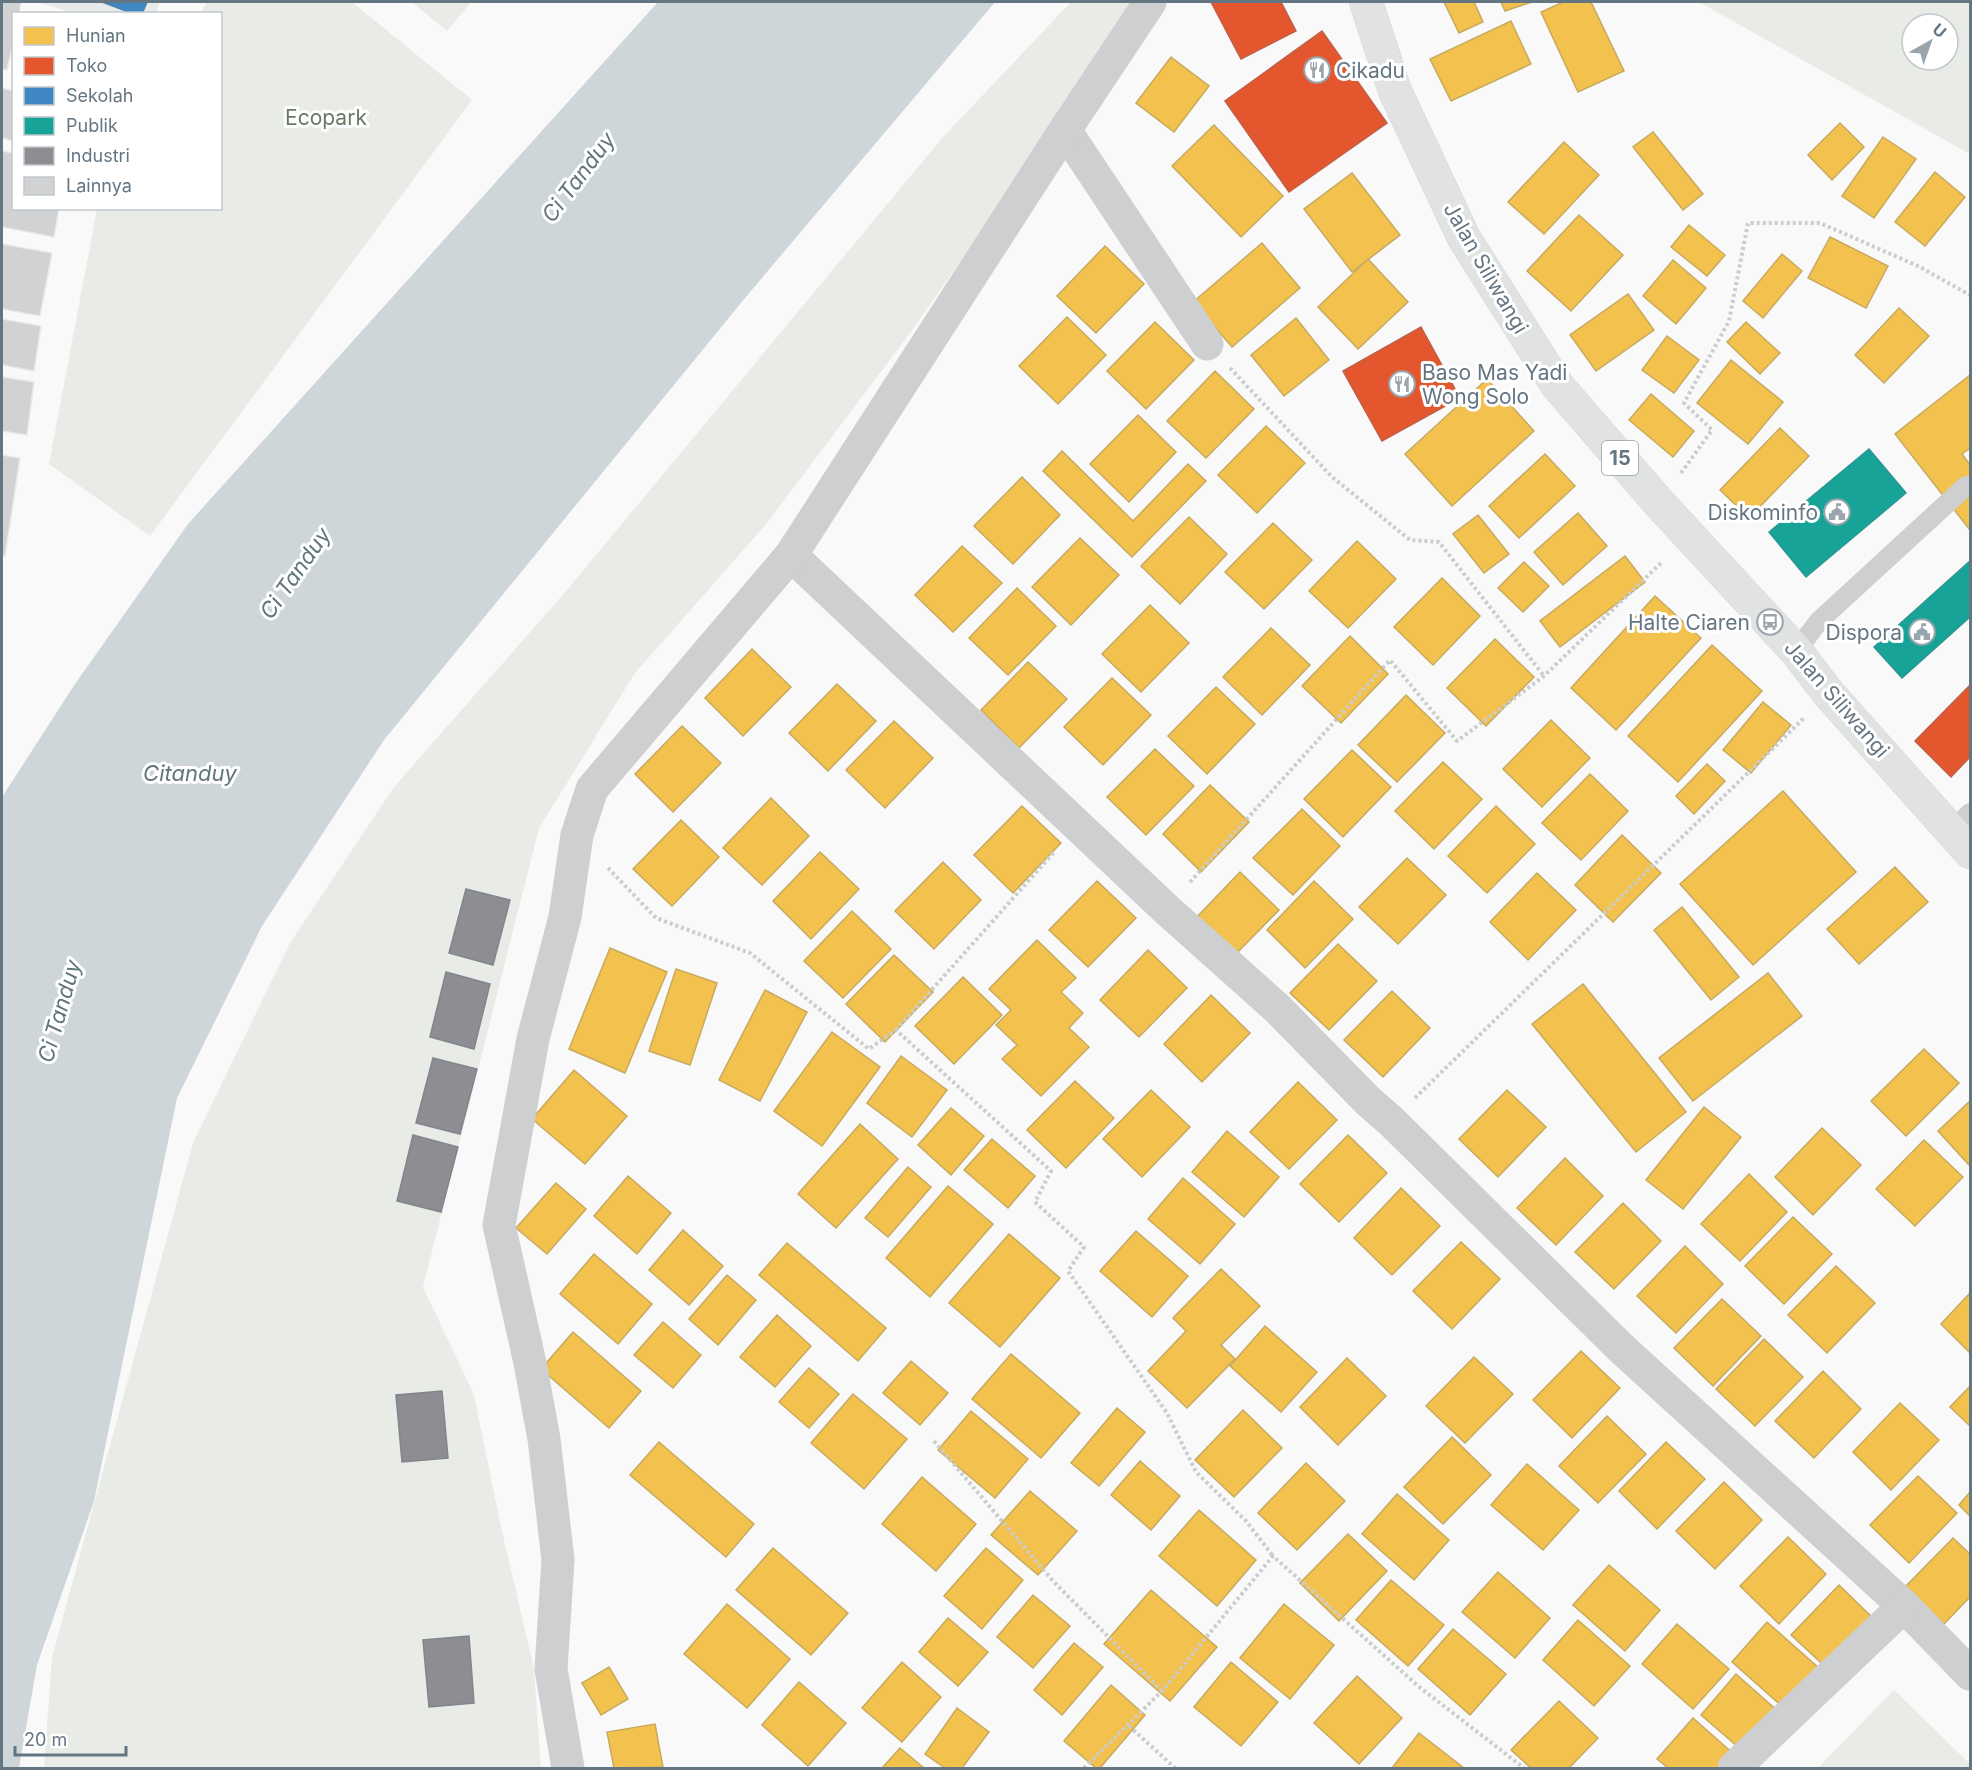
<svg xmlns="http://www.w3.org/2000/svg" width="1972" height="1770" font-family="Inter,sans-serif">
<rect width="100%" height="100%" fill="#f9f9f9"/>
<path fill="#e8e9e9" d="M39 2H160L155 14 72 13Z"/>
<g fill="#e8ebe6" fill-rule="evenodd">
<path d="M207 2H352L472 100 150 536 49 464 97 209 220 208V14L201 13Z"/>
<path d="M412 2H471L447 31Z"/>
<path d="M1071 2H1143L910 333 767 523 635 673 539 828 423 1287 474 1395 501 1527 534 1669 541 1768H44L52 1657 193 1143 290 943 394 787 567 590 943 137Z"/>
<path d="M1699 2H1970V154ZM1912 24H1948V60H1912Z"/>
<path d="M1894 1690 1970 1764V1768H1818Z"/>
</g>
<path fill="#ced6d9" d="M658 2H995L745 298 384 740 262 926 177 1098 94 1501 37 1665 19 1768H2V797L75 684 188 524Z"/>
<g fill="#f2c14e" stroke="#c8aa5e" stroke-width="1.5">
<path d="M1444 2H1474L1483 22 1459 33Z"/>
<path d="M1501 2H1532L1505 11Z"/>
<path d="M1563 2H1591L1624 71 1578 92 1541 12Z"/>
<path d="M1511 21 1531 64 1451 101 1430 59Z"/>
<path d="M1171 57 1209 86 1174 132 1136 103Z"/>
<path d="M1840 123 1864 147 1832 180 1808 155Z"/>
<path d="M1214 125 1283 196 1241 237 1172 166Z"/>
<path d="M1653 132 1703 194 1683 210 1633 147Z"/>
<path d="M1883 137 1916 159 1874 218 1842 196Z"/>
<path d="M1564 142 1599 175 1544 234 1508 202Z"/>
<path d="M1935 172 1965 197 1925 246 1895 222Z"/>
<path d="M1352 173 1400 235 1352 272 1304 209Z"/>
<path d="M1579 215 1623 255 1571 311 1527 271Z"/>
<path d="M1689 225 1725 255 1707 276 1671 247Z"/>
<path d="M1830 237 1888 266 1866 308 1808 278Z"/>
<path d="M1262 243 1300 288 1232 347 1193 302Z"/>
<path d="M1105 246 1144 284 1096 333 1057 296Z"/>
<path d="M1782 254 1802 271 1763 318 1743 301Z"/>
<path d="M1368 259 1408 302 1358 349 1318 307Z"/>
<path d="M1673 260 1706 288 1676 324 1643 296Z"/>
<path d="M1628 294 1654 330 1596 371 1570 335Z"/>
<path d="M1899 308 1929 336 1884 383 1855 355Z"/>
<path d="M1067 317 1106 355 1058 404 1019 366Z"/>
<path d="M1296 318 1329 360 1284 396 1251 355Z"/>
<path d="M1155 322 1194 360 1146 409 1107 371Z"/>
<path d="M1746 322 1780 353 1760 374 1727 342Z"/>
<path d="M1667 336 1699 360 1674 393 1642 370Z"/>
<path d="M1731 360 1783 402 1748 444 1697 403Z"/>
<path d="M1215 371 1254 409 1206 458 1167 421Z"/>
<path d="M1970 375V448L1962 454 1970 465V530L1895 434Z"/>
<path d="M1487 379 1534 431 1452 506 1405 454Z"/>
<path d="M1651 394 1694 431 1673 457 1629 420Z"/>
<path d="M1138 415 1176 452 1129 502 1090 464Z"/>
<path d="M1266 426 1305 463 1257 513 1218 475Z"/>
<path d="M1780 428 1809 456 1749 518 1720 490Z"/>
<path d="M1062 451 1133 521 1188 464 1206 481 1132 557 1043 471Z"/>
<path d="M1545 454 1575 486 1519 538 1489 506Z"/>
<path d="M1022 477 1060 515 1013 564 974 526Z"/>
<path d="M1578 513 1607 546 1563 585 1534 552Z"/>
<path d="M1478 515 1509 554 1484 573 1453 534Z"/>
<path d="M1189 517 1227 554 1180 604 1141 566Z"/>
<path d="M1273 523 1312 560 1264 609 1225 572Z"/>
<path d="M1080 538 1119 575 1071 625 1032 587Z"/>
<path d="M1357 541 1396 579 1348 628 1309 591Z"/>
<path d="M962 546 1002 583 953 632 915 595Z"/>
<path d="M1625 556 1645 582 1560 647 1540 621Z"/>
<path d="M1524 562 1549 586 1523 612 1498 588Z"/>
<path d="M1442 578 1480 616 1433 665 1394 627Z"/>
<path d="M1017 588 1056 626 1008 675 969 638Z"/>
<path d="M1655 596 1701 638 1616 730 1571 688Z"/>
<path d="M1150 605 1189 643 1141 692 1102 654Z"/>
<path d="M1271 628 1310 665 1262 715 1223 677Z"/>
<path d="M1350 636 1388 674 1341 723 1302 686Z"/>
<path d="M1495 639 1534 677 1486 726 1447 688Z"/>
<path d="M1712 645 1762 691 1678 782 1628 736Z"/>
<path d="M752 649 791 687 743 736 705 698Z"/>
<path d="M1028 662 1067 699 1019 748 981 710Z"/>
<path d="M1112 678 1151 715 1103 765 1064 727Z"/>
<path d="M837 684 876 721 828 771 789 733Z"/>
<path d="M1216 687 1255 724 1207 774 1168 736Z"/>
<path d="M1406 695 1445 733 1397 782 1358 745Z"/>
<path d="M1763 702 1791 725 1751 773 1723 750Z"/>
<path d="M1551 720 1590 758 1542 807 1503 769Z"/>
<path d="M894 721 933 758 885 808 846 770Z"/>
<path d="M682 726 721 763 673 812 635 774Z"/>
<path d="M1155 749 1194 786 1146 835 1107 797Z"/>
<path d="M1352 750 1391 787 1343 837 1304 799Z"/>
<path d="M1443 762 1482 799 1434 849 1395 811Z"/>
<path d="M1707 764 1725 781 1694 814 1676 796Z"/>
<path d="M1590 774 1628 811 1581 860 1542 823Z"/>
<path d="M1210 785 1249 822 1201 872 1163 834Z"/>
<path d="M1783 791 1856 872 1753 965 1680 884Z"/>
<path d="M771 798 809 836 762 885 723 848Z"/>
<path d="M1022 806 1061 843 1013 893 974 855Z"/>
<path d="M1496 806 1535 844 1487 893 1448 856Z"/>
<path d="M1302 809 1340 846 1293 895 1253 858Z"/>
<path d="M681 820 719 857 672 906 633 869Z"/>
<path d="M1622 835 1661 873 1613 922 1575 885Z"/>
<path d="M820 852 859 889 811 939 773 901Z"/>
<path d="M1407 858 1446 895 1398 944 1359 907Z"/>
<path d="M943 862 981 900 934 949 895 911Z"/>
<path d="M1895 867 1928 902 1859 964 1827 929Z"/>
<path d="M1240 872 1279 910 1231 959 1192 922Z"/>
<path d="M1537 873 1576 910 1528 960 1490 922Z"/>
<path d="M1097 881 1136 918 1088 967 1049 930Z"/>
<path d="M1314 881 1353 919 1305 968 1267 930Z"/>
<path d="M1682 907 1739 977 1711 1000 1654 930Z"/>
<path d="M852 911 891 949 843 998 804 961Z"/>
<path d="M1037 940 1076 978 1061 992 1083 1013 1069 1028 1089 1047 1041 1096 1002 1059 1017 1045 996 1025 1011 1010 989 989Z"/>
<path d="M1338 944 1377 981 1329 1030 1290 993Z"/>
<path d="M610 948 667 972 625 1073 569 1049Z"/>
<path d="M1148 950 1187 988 1139 1037 1100 1000Z"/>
<path d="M894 955 933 992 885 1042 846 1004Z"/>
<path d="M676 969 717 983 690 1065 649 1051Z"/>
<path d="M1768 973 1802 1016 1693 1101 1659 1058Z"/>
<path d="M963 977 1002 1015 954 1064 915 1026Z"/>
<path d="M1583 984 1686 1112 1636 1152 1532 1024Z"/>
<path d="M765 990 807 1012 760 1101 719 1080Z"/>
<path d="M1392 991 1430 1028 1383 1077 1344 1040Z"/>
<path d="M1211 995 1250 1033 1202 1082 1164 1044Z"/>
<path d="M832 1032 880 1067 822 1146 774 1111Z"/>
<path d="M1924 1049 1959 1083 1906 1136 1871 1101Z"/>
<path d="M901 1056 947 1090 912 1137 867 1103Z"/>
<path d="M574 1070 627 1116 585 1164 532 1119Z"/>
<path d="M1075 1081 1114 1118 1066 1168 1027 1130Z"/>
<path d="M1298 1082 1337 1120 1289 1169 1250 1132Z"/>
<path d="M1151 1090 1190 1127 1142 1177 1103 1139Z"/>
<path d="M1507 1090 1546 1127 1498 1177 1459 1139Z"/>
<path d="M1970 1101V1166L1938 1131Z"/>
<path d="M1704 1107 1741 1137 1683 1209 1646 1180Z"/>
<path d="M951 1108 984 1136 951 1175 918 1145Z"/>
<path d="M860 1124 898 1159 836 1228 798 1194Z"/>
<path d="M1822 1128 1861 1165 1813 1215 1775 1177Z"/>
<path d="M1227 1131 1279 1177 1244 1217 1192 1172Z"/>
<path d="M1348 1135 1387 1173 1339 1222 1300 1184Z"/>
<path d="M992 1139 1035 1176 1008 1208 964 1170Z"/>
<path d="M1924 1140 1963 1177 1915 1226 1876 1189Z"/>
<path d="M1565 1158 1603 1196 1556 1245 1517 1208Z"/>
<path d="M908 1167 931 1187 888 1237 865 1218Z"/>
<path d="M1749 1174 1787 1212 1740 1261 1701 1224Z"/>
<path d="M628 1176 671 1213 637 1254 594 1216Z"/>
<path d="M1183 1178 1235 1224 1200 1264 1148 1219Z"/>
<path d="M556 1183 586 1209 547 1254 516 1228Z"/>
<path d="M948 1186 993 1224 930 1297 886 1258Z"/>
<path d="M1401 1188 1440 1226 1392 1275 1354 1238Z"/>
<path d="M1623 1203 1661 1241 1614 1289 1575 1252Z"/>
<path d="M1793 1217 1832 1254 1784 1304 1745 1266Z"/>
<path d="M683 1230 723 1266 689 1305 649 1270Z"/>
<path d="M1136 1231 1188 1276 1152 1317 1100 1271Z"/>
<path d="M1009 1234 1060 1278 1000 1347 949 1303Z"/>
<path d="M1461 1242 1500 1279 1452 1329 1413 1291Z"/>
<path d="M787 1243 886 1328 858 1361 759 1275Z"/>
<path d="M1685 1246 1723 1284 1676 1333 1637 1296Z"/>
<path d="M594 1254 652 1304 618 1344 560 1294Z"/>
<path d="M1836 1266 1875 1303 1827 1353 1788 1315Z"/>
<path d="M1221 1269 1260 1306 1221 1345 1235 1359 1187 1408 1148 1371 1186 1331 1173 1318Z"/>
<path d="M727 1275 756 1300 718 1345 689 1319Z"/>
<path d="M1970 1293V1353L1941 1324Z"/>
<path d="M1722 1299 1761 1336 1713 1386 1674 1348Z"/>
<path d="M777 1315 811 1346 775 1387 740 1357Z"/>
<path d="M663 1322 701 1355 673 1388 634 1355Z"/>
<path d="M1265 1326 1317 1372 1281 1412 1230 1366Z"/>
<path d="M573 1332 641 1391 609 1428 541 1369Z"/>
<path d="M1764 1339 1803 1377 1755 1426 1716 1389Z"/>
<path d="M1581 1351 1620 1388 1572 1438 1533 1400Z"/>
<path d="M1011 1354 1080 1413 1041 1458 972 1399Z"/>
<path d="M1474 1357 1513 1394 1465 1443 1426 1406Z"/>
<path d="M1347 1358 1386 1396 1338 1445 1300 1407Z"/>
<path d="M911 1361 948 1393 920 1425 883 1393Z"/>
<path d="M809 1368 839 1394 809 1428 779 1402Z"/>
<path d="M1823 1371 1861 1409 1814 1458 1775 1421Z"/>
<path d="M1970 1386V1426L1950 1407Z"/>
<path d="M853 1394 907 1439 864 1489 811 1443Z"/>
<path d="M1900 1403 1939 1440 1891 1490 1853 1452Z"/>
<path d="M1117 1408 1145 1432 1099 1486 1071 1463Z"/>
<path d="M1243 1410 1282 1448 1234 1497 1195 1460Z"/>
<path d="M971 1411 1028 1459 995 1498 938 1450Z"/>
<path d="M1607 1416 1646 1454 1598 1503 1559 1466Z"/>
<path d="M1452 1437 1491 1475 1443 1524 1404 1487Z"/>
<path d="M659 1442 754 1524 726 1557 630 1475Z"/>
<path d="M1666 1442 1705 1479 1657 1529 1619 1491Z"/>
<path d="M1140 1461 1180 1496 1151 1530 1111 1495Z"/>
<path d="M1306 1463 1345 1501 1297 1550 1258 1513Z"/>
<path d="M1527 1464 1579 1510 1543 1550 1491 1505Z"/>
<path d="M1918 1476 1957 1513 1909 1563 1870 1525Z"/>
<path d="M922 1477 976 1524 936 1571 882 1524Z"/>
<path d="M1724 1482 1762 1520 1715 1569 1676 1531Z"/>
<path d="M1030 1491 1077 1531 1038 1575 991 1535Z"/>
<path d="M1970 1492V1516L1959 1505Z"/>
<path d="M1397 1494 1449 1540 1414 1580 1362 1534Z"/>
<path d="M1199 1510 1256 1560 1217 1606 1159 1556Z"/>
<path d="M1348 1534 1387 1571 1339 1621 1300 1583Z"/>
<path d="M1788 1537 1826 1574 1779 1624 1740 1586Z"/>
<path d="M1953 1538 1970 1554V1597L1944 1624 1905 1587Z"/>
<path d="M773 1548 848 1613 811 1655 736 1590Z"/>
<path d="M986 1548 1023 1580 982 1629 944 1596Z"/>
<path d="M1609 1565 1660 1610 1625 1651 1573 1605Z"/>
<path d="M1498 1572 1550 1618 1515 1658 1462 1612Z"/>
<path d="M1391 1580 1444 1625 1408 1666 1356 1620Z"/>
<path d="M1839 1585 1878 1623 1831 1672 1791 1635Z"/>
<path d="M1151 1590 1217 1647 1170 1701 1104 1644Z"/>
<path d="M1033 1595 1070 1626 1033 1668 997 1637Z"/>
<path d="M727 1604 790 1659 747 1708 684 1654Z"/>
<path d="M1284 1604 1334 1645 1290 1699 1240 1658Z"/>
<path d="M948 1618 988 1652 958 1686 919 1652Z"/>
<path d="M1578 1620 1630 1666 1594 1706 1543 1660Z"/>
<path d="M1767 1622 1819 1668 1784 1708 1732 1662Z"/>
<path d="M1677 1624 1729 1669 1693 1709 1642 1664Z"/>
<path d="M1453 1629 1506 1674 1470 1715 1418 1669Z"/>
<path d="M1074 1643 1103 1667 1062 1715 1034 1690Z"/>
<path d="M902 1662 941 1697 902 1742 862 1708Z"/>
<path d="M1231 1662 1278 1702 1241 1746 1194 1707Z"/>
<path d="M609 1667 628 1699 601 1715 582 1683Z"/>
<path d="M1736 1674 1788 1720 1753 1760 1701 1715Z"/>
<path d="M1357 1676 1402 1718 1359 1764 1314 1723Z"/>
<path d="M799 1682 846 1723 808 1766 762 1725Z"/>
<path d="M1111 1685 1145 1715 1100 1768H1096L1064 1741Z"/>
<path d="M1559 1701 1598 1738 1569 1768H1531L1511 1750Z"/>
<path d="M957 1708 989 1732 962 1768H945L925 1754Z"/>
<path d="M1693 1718 1745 1764 1741 1768H1668L1657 1759Z"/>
<path d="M655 1724 663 1767 614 1768 607 1732Z"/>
<path d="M1419 1733 1464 1768H1392Z"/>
<path d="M900 1748 924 1768H882Z"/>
</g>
<g fill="#e4572e" stroke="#be6048" stroke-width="1.5">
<path d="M1211 2H1281L1296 31 1241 59Z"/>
<path d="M1322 31 1387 123 1289 192 1225 101Z"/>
<path d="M1421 327 1460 398 1382 441 1343 371Z"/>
<path d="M1970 685V757L1951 777 1915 741Z"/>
</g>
<path fill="#3f88c5" stroke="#4a83b1" stroke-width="1.5" d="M102 2H147L142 14H134Z"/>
<g fill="#17a398" stroke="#2e9692" stroke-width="1.5">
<path d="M1869 449 1906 493 1806 577 1769 532Z"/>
<path d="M1970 561V617L1902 678 1874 647Z"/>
</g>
<g fill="#8d8d92" stroke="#81868e" stroke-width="1.5">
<path d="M466 889 510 900 493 965 449 953Z"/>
<path d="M446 972 490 984 474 1049 430 1037Z"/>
<path d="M433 1058 477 1069 460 1134 416 1123Z"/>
<path d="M413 1135 458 1147 441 1212 397 1201Z"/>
<path d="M442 1391 448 1458 402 1462 396 1395Z"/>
<path d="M469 1636 474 1703 429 1707 423 1640Z"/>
</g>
<g fill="#d0d2d3" stroke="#e8e8e8" stroke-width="1.5">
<path d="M2 2H21L19 14H14V39L7 70 2 69Z"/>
<path d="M2 88 14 91V141L2 138Z"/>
<path d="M2 151 14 153V208H59L54 237 2 227Z"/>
<path d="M2 244 52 253 40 316 2 309Z"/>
<path d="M2 319 41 326 34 371 2 365Z"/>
<path d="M2 377 34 382 27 435 2 431Z"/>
<path d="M2 455 20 458 5 556 2 555Z"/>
</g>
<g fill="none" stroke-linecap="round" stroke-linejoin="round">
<g stroke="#d5d6d6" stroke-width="34">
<path id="highway" d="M1366 2 1395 91 1464 238 1557 385 1659 503 1796 651 1829 694 1970 852"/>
</g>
<g stroke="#cbcccd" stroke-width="4" stroke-dasharray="3 3" stroke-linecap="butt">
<path d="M1230 368 1332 477 1410 540 1439 542 1544 676"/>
<path d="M1681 473 1712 430 1684 403 1729 321 1748 223H1820L1918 266 1970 295"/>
<path d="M608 868 656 918 750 953 869 1049 896 1030 1051 1171 1035 1202 1084 1247 1068 1271 1167 1413 1196 1472 1246 1521 1273 1556"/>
<path d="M1190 882 1390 660 1457 741 1544 676 1663 561"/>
<path d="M896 1030 1055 851"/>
<path d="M1415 1098 1805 717"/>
<path d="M934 1441 1053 1581 1162 1691"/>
<path d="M1129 1726 1175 1768"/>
<path d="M1084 1768 1162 1691 1273 1556 1418 1686 1524 1768"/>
</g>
<g stroke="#cecfd0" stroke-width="20">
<path d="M1796 651 1819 621 1966 486"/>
<path d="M1952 831 1970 813"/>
</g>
<g stroke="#cecfd0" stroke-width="33">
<path d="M1065 130 1207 344"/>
<path d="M791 555 1166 909 1278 1009 1368 1101 1391 1121 1621 1348 1904 1606 1970 1674"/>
<path d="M568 1768 551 1669 558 1560 544 1439 530 1363 499 1225 533 1039 565 917 577 835 592 789 791 555 1065 130 1150 2"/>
<path d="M1734 1768 1904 1606"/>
</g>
<use href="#highway" stroke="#e1e2e2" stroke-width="33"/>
</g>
<defs>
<g id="restaurant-ring" transform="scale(1.35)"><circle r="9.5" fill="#fff" stroke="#99a4ac" stroke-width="1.5"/><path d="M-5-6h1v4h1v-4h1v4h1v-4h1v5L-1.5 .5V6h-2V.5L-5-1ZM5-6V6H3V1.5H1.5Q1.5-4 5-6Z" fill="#99a4ac"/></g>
<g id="civic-ring" transform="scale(1.35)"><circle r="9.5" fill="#fff" stroke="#99a4ac" stroke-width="1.5"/><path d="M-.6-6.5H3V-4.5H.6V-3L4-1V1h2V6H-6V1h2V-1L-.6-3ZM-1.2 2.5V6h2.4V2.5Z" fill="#99a4ac"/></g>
<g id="bus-ring" transform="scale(1.35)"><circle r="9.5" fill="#fff" stroke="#99a4ac" stroke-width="1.5"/><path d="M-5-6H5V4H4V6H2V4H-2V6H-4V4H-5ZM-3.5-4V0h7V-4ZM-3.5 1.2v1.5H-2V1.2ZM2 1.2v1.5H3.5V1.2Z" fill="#99a4ac"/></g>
</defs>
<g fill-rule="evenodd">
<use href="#restaurant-ring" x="1317" y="70"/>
<use href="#restaurant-ring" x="1402" y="384"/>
<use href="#civic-ring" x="1837" y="512"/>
<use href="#bus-ring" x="1770" y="622"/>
<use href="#civic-ring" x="1922" y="632"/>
</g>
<g text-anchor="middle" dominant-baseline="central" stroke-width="6" stroke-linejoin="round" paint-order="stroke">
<rect fill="#fff" stroke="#939fa8" stroke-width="1.5" x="1602" y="441" width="36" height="34" rx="4.5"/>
<g font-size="20" font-weight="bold" fill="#657683">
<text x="1620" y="458">15</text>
</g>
<g font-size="21" fill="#657683" stroke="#fff" text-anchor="end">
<text x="1336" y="70" text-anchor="start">Cikadu</text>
<text x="1422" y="372" text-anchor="start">Baso Mas Yadi<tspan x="1422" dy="24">Wong Solo</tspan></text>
<text x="1818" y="512">Diskominfo</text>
<text x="1750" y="622">Halte Ciaren</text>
<text x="1902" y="632">Dispora</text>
</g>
<g font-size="21" fill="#687a64" stroke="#fff">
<text x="326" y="117">Ecopark</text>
</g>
<g font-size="21" fill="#657683" stroke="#fff">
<text transform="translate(1486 268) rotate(60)">Jalan Siliwangi</text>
<text transform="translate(1837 699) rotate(49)">Jalan Siliwangi</text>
</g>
<g font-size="22" font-style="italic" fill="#60757c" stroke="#fff">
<text transform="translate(578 177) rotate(-53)">Ci Tanduy</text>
<text transform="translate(295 573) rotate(-55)">Ci Tanduy</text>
<text x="190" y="773">Citanduy</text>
<text transform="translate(59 1011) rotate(-74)">Ci Tanduy</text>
</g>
</g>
<rect width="1972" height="1770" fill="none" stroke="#657683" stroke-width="6"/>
<rect x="12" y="12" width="210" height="198" fill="#ffffff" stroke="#c1c8cd" stroke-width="1.5"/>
<rect x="24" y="27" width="30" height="18" fill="#f2c14e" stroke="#c1c8cd" stroke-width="1.5"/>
<text x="66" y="42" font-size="18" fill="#657683">Hunian</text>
<rect x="24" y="57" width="30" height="18" fill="#e4572e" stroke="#c1c8cd" stroke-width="1.5"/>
<text x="66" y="72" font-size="18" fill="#657683">Toko</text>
<rect x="24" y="87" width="30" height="18" fill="#3f88c5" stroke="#c1c8cd" stroke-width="1.5"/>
<text x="66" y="102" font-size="18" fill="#657683">Sekolah</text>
<rect x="24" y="117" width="30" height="18" fill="#17a398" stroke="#c1c8cd" stroke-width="1.5"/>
<text x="66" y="132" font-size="18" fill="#657683">Publik</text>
<rect x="24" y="147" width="30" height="18" fill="#8d8d92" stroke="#c1c8cd" stroke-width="1.5"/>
<text x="66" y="162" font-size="18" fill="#657683">Industri</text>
<rect x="24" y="177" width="30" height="18" fill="#d0d2d3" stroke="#c1c8cd" stroke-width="1.5"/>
<text x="66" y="192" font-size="18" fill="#657683">Lainnya</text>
<g transform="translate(1930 42) rotate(40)"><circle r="28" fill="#ffffff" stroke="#c1c8cd" stroke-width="1.5"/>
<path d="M0-4.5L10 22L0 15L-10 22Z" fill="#99a4ac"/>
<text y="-9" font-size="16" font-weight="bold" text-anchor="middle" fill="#657683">U</text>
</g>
<path d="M15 1746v9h111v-9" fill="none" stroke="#657683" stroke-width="3"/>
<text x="24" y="1746" font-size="18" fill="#657683" stroke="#ffffff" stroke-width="4.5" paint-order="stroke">20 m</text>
</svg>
